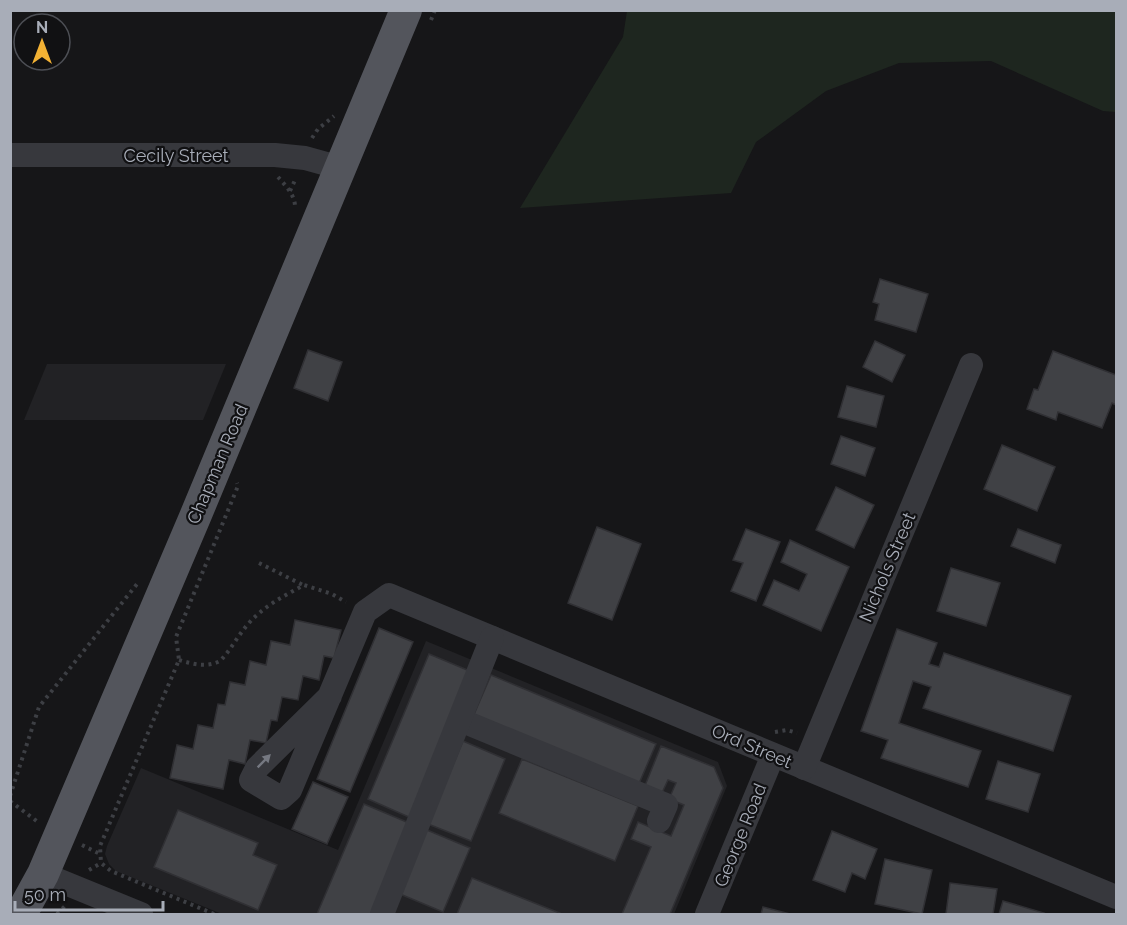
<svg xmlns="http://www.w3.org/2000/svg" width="1127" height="925" font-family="Raleway,sans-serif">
<rect width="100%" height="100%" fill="#161618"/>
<g fill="#222225">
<path d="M47 364H226L203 420H24Z"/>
<path d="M426 641 718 762 727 786 674 914H222L116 871 109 864 105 854 107 846 141 768 338 850Z"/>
</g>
<path fill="#1e261f" d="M627 11H1116V112L1103 111 991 61 899 63 826 91 756 142 731 193 520 208 623 37Z"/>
<g fill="#404145" stroke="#303034" stroke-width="1.5">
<path d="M880 279 928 294 916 332 875 320 879 304 873 302Z"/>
<path d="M875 341 905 355 892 382 863 367Z"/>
<path d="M308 350 342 362 328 401 294 388Z"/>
<path d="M1053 351 1116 375V405L1112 403 1102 428 1058 412 1056 420 1027 409 1034 389 1038 390Z"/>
<path d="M847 386 884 396 876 427 838 417Z"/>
<path d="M841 436 875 448 865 476 831 464Z"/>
<path d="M1002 445 1055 467 1037 511 984 489Z"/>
<path d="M836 487 874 505 854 548 816 530Z"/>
<path d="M597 527 641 544 612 620 568 603Z"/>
<path d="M746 529 780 542 756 601 731 591 743 563 733 560Z"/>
<path d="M1018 529 1061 545 1055 563 1011 546Z"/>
<path d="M790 540 849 567 821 631 763 605 774 580 799 591 807 574 781 562Z"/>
<path d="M951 568 1000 583 986 626 937 611Z"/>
<path d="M295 620 341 630 334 658 324 656 319 680 303 676 298 700 282 697 277 721 271 720 266 743 250 740 245 764 229 760 223 789 170 778 177 745 193 749 198 725 213 728 218 704 225 705 230 682 245 685 250 661 266 665 271 641 290 645Z"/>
<path d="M379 628 413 642 350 792 317 779Z"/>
<path d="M897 629 937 643 929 664 939 667 944 653 1071 696 1053 751 923 708 931 687 913 681 899 723 981 751 968 787 881 758 888 740 861 731Z"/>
<path d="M429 654 472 672 411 818 368 799Z"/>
<path d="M491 675 656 744 638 786 472 719Z"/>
<path d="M463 741 505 759 471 841 428 824Z"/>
<path d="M661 746 714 767 723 788 670 914H622L651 847 631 839 638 822 671 836 684 805 669 799 676 783 668 780 661 795 644 788Z"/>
<path d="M522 759 638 806 615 861 499 813Z"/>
<path d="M998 761 1040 774 1028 812 986 799Z"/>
<path d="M313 782 348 797 327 844 292 829Z"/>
<path d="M364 804 409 823 371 914H317Z"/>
<path d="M178 810 258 843 253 855 277 865 258 910 154 867Z"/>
<path d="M427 830 470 848 443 912 400 894Z"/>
<path d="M832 831 877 849 865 879 852 873 845 892 813 880Z"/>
<path d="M885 859 932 870 922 914 875 904Z"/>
<path d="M472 878 562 914H457Z"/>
<path d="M950 883 997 889 993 914H946Z"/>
<path d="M1003 901 1044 913 1043 914H999Z"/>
<path d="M763 907 790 914H761Z"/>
</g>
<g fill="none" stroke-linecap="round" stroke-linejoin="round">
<g stroke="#3d3f44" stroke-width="4" stroke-dasharray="3 4.5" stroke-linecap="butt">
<path d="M431 20 435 10"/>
<path d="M312 138 318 129 334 116"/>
<path d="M278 177C286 186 296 196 295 209"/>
<path d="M290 191 296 178"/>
<path d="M259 563 303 585"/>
<path d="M179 660C193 664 206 668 220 661 231 650 238 635 249 623 264 606 284 596 304 585L332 594 346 602"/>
<path d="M775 732 787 730 797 733"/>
<path d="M10 796 39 707 137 584"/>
<path d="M10 801 38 822"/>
<path d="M82 845 100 854"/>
<path d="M89 870 101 863"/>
<path d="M57 914 66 905"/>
<path d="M214 914 111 871 101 863 100 846 179 660 176 637 238 486 237 483"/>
</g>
<g stroke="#37383d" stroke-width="24">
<path d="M10 155H275L305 158 341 168"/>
<path d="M330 696 257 768 251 780 281 798 290 790 365 612 389 595 1116 897"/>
<path d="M460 720 666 805 659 821"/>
<path d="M804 768 971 365"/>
<path d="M43 874 141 914"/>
<path d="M382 914 492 638"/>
<path d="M707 914 773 755"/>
</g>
<path stroke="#53555c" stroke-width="32" d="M21 914 43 874 195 517 406 10"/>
</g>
<defs><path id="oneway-solid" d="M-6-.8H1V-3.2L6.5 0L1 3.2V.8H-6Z" transform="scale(1.5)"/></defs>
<use fill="#757881" href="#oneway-solid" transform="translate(264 761) rotate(-45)"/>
<g text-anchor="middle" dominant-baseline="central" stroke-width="4.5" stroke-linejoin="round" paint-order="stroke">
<g font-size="18" fill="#a8adb8" stroke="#111113">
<text x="176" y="155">Cecily Street</text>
<text transform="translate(217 464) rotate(-67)">Chapman Road</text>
<text transform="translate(887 567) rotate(-67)">Nichols Street</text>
<text transform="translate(752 746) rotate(23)">Ord Street</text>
<text transform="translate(740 835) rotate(-68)">George Road</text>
</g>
</g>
<rect width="1127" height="925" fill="none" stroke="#a8adb8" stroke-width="24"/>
<g transform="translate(42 42)"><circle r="28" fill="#111113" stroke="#4d4f55" stroke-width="1.5"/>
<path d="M0-4.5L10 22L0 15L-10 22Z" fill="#f2b134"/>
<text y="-9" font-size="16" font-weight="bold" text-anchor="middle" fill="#a8adb8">N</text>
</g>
<path d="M15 901v9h148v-9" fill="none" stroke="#a8adb8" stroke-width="3"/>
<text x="24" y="901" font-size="18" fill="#a8adb8" stroke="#111113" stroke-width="4.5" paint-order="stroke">50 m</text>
</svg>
